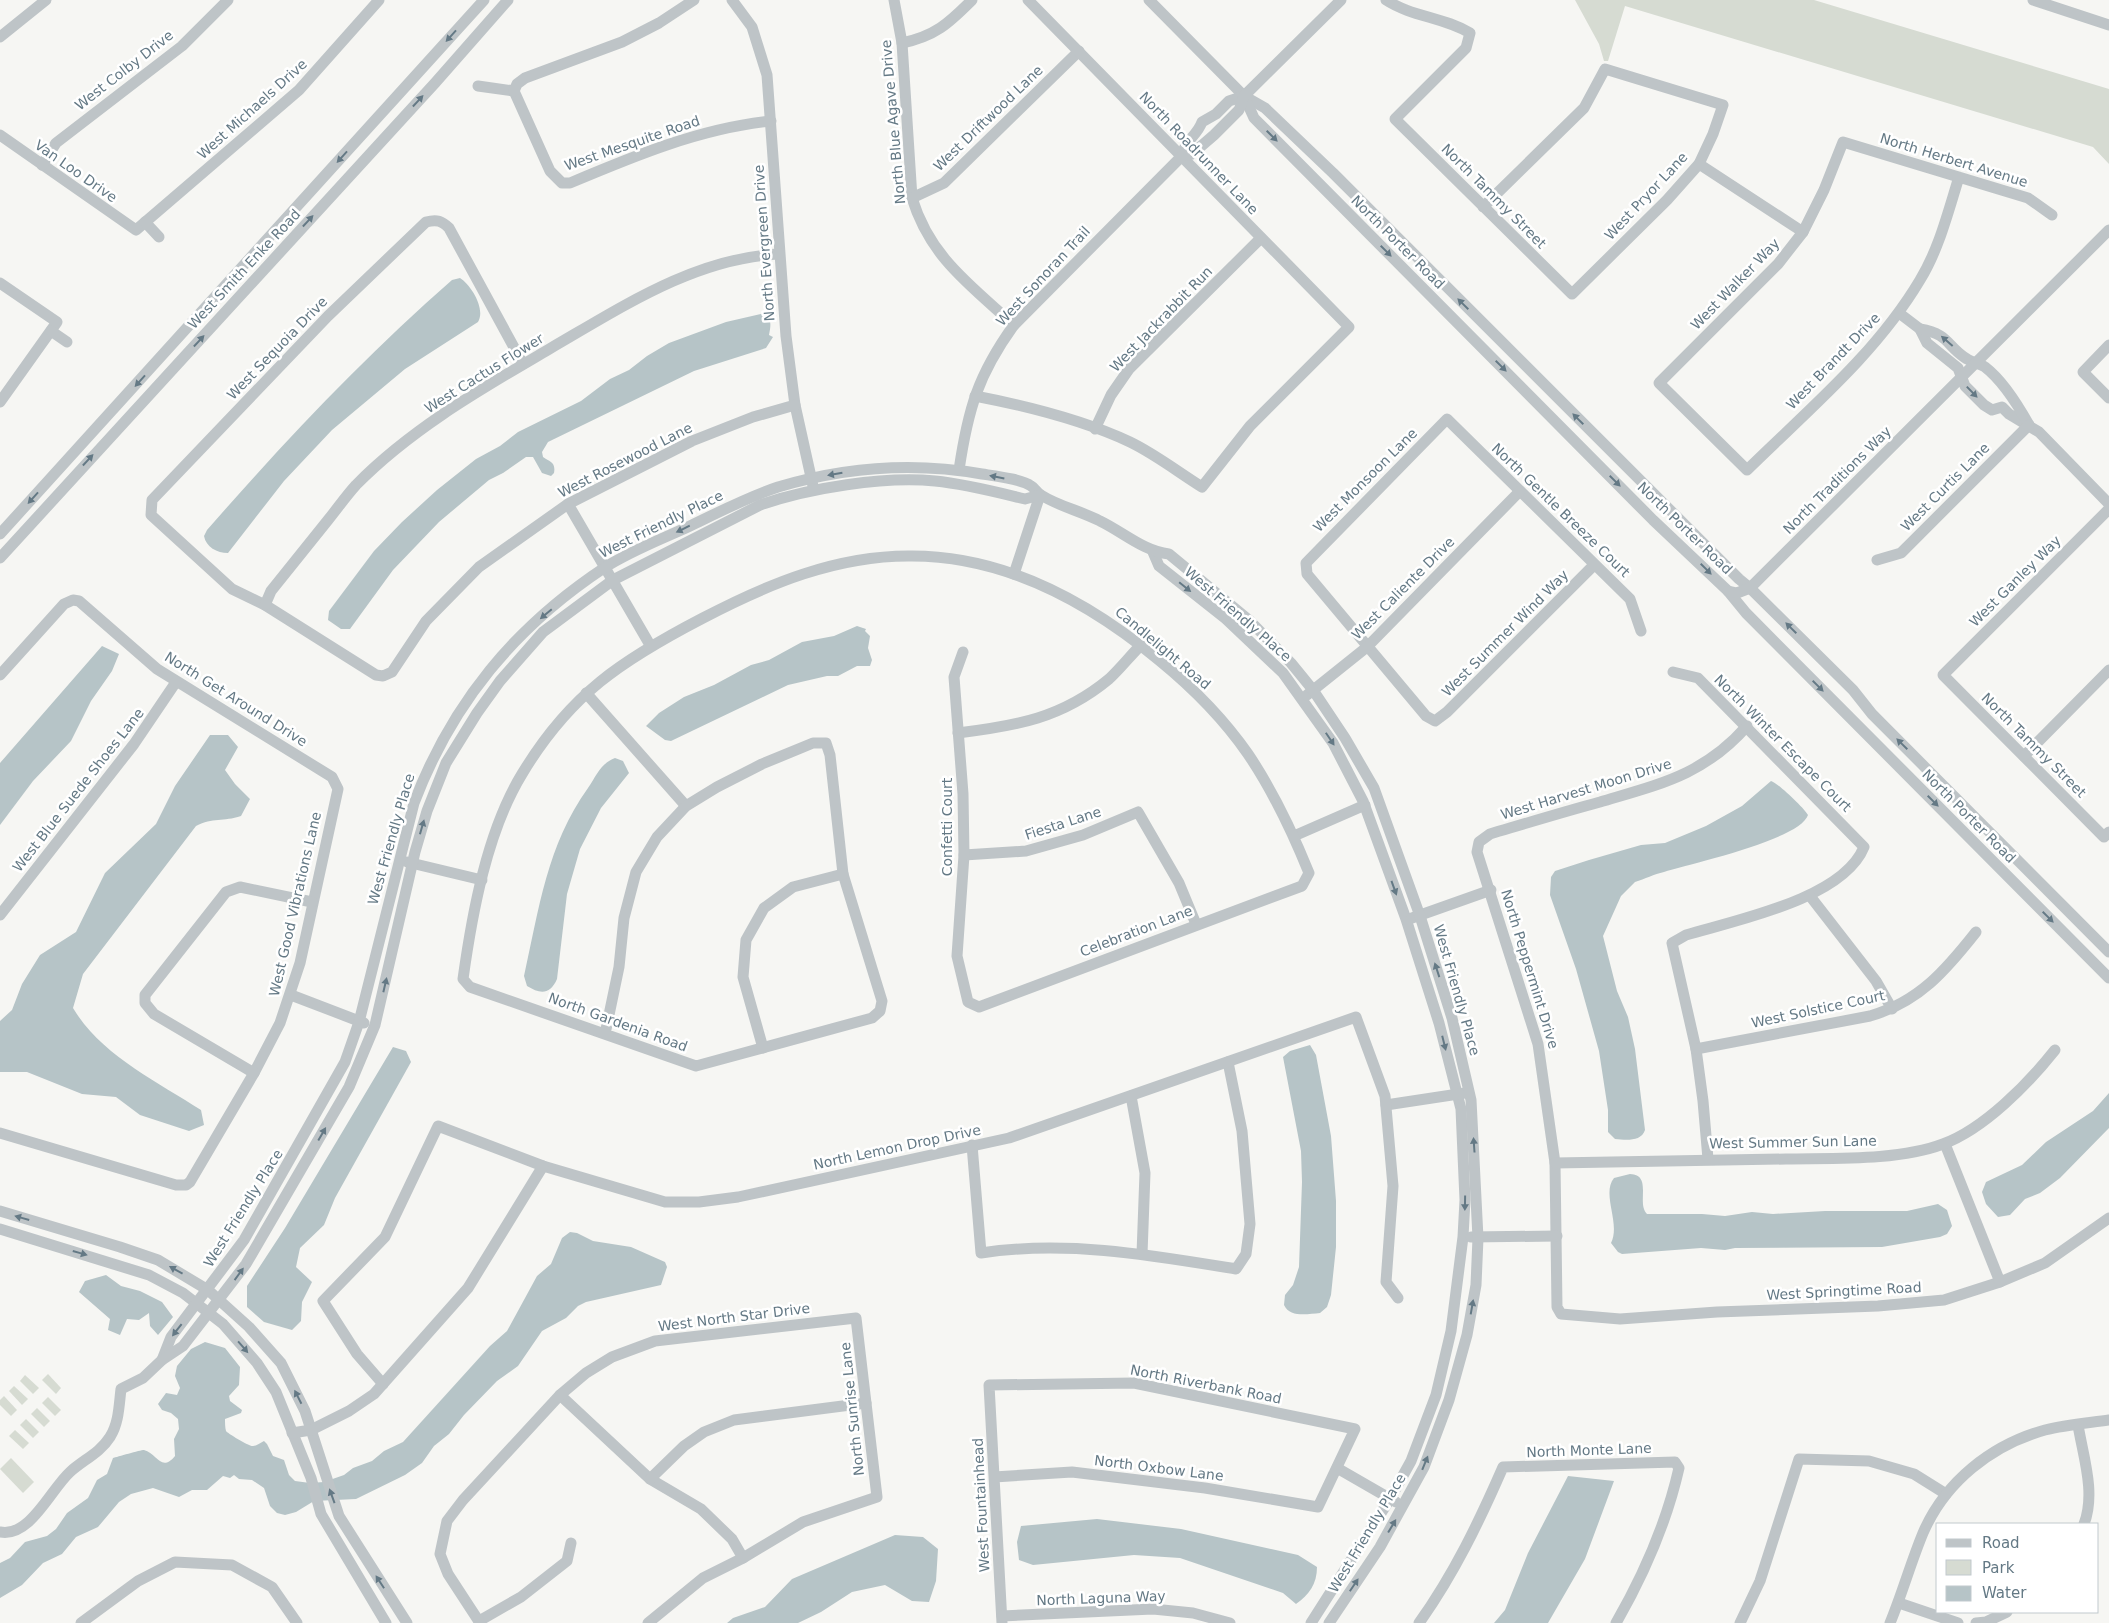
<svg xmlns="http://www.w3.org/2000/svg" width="2109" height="1623" font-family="'DejaVu Sans',sans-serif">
<rect width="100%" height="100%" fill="#f6f6f3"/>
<g fill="#d6dbd2">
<path d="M1575 0H1814L2109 89V164L2093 147 1625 6 1608 61H1604L1599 44Z"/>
<path d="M48 1374 61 1388 56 1394 42 1380Z"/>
<path d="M25 1375 39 1388 33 1394 20 1381Z"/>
<path d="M14 1386 28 1399 22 1405 9 1391Z"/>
<path d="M4 1396 17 1410 11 1416 0 1405V1400Z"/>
<path d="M48 1397 61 1410 55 1416 42 1403Z"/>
<path d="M37 1408 50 1421 44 1427 31 1414Z"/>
<path d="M26 1419 39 1432 33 1438 20 1425Z"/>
<path d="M15 1430 29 1443 23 1449 9 1436Z"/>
<path d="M11 1458 34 1482 23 1493 0 1469Z"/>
</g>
<g fill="#b6c4c7">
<path d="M460 278C471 285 486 309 478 322L405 369 332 430 284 481 228 553C217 553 206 547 204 536L207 530C284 442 364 357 452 280Z"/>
<path d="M765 313C773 319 770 329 769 335L773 337 766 348 694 371 548 442 542 452 543 457C550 462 556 462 554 473L551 476 542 473 533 457H526L503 473 489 480 439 522 393 570 350 629H341L328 620 329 611 374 551 402 522 437 490 476 459 500 446 518 432 581 401 610 379 629 370 647 356 669 343 726 322Z"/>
<path d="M857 626 866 629 865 631 870 636 868 648 872 660 870 666H857L838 676H827L788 685 671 741 665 740 646 726 659 713 684 697 714 685 751 665 769 660 802 642 834 636Z"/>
<path d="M102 646 119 654 112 671 91 701 71 741 33 781 0 825V763Z"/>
<path d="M210 735H228L238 747 225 770 235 784 250 799 241 816C223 822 213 817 196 826L83 974 73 1008C101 1055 156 1081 201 1110L204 1125 189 1131 140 1115 116 1097 82 1094 27 1072H0V1021L12 1010 22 984 40 955 76 932 105 873 156 824 175 786Z"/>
<path d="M615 758 623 761 629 773 601 808 580 849 567 894 557 979C550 995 540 994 527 986L524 976C539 909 547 845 588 788 597 775 600 764 615 758Z"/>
<path d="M1771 781C1778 783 1805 809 1808 815 1800 840 1689 864 1664 872 1654 874 1645 879 1635 882L1621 896 1603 936 1617 991 1628 1017 1635 1049 1645 1130C1641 1142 1626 1140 1615 1139L1608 1132V1110L1599 1051 1576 969 1550 895 1551 877 1555 871 1589 860 1641 845 1665 843 1706 826 1742 806Z"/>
<path d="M1310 1045 1316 1055 1331 1136 1336 1201V1247L1331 1295 1327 1307 1320 1313C1308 1314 1290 1318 1284 1305L1285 1295 1293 1285 1299 1267 1302 1182 1301 1151 1283 1057 1290 1051Z"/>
<path d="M393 1047 406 1051 411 1062 335 1198 324 1225 300 1248 296 1267 312 1282 302 1302 301 1321 292 1330 264 1322 247 1307V1286L285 1228Z"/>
<path d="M2109 1093V1128L2060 1178 2040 1193 2025 1199 2010 1215 1998 1217 1986 1204 1982 1192 1986 1182 2022 1165 2046 1142 2093 1111Z"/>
<path d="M1630 1174C1653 1175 1636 1203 1647 1214H1702L1725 1216 1752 1212 1773 1214 1825 1211H1907L1938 1204 1947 1210 1952 1226 1947 1234 1940 1237 1882 1247 1735 1248 1725 1250 1701 1248 1622 1254 1618 1252 1611 1243C1621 1223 1601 1194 1614 1178Z"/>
<path d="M570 1232 577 1233 593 1241 631 1247 665 1262 667 1267 661 1285 586 1302 578 1306 566 1318 542 1331 518 1366 497 1381 464 1415 449 1434 434 1446 422 1463 405 1475 356 1499 314 1501 296 1512 285 1515 277 1513 270 1506 264 1488 252 1480 239 1479 234 1475 230 1478 223 1476 207 1490H192L179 1497 153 1488 131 1494 119 1502 98 1527 76 1537 62 1554 43 1563 22 1585 0 1598V1563L10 1558 25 1542 47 1536 56 1529 67 1513 88 1498 97 1480 107 1474 113 1458C117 1457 140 1450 144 1450 157 1453 161 1473 175 1456L174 1439 179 1429 178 1419 171 1413 162 1410 158 1404 166 1393 177 1395 180 1388 175 1376 177 1366 191 1349 205 1342 225 1348 240 1367 239 1385 229 1396 230 1401 242 1410 241 1413 225 1419C225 1422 225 1428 226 1431 227 1433 250 1447 253 1446 256 1446 260 1443 264 1441L267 1444 273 1456 284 1460 289 1475 295 1481 310 1483 324 1482 344 1475 353 1468 372 1461 384 1451 403 1442 490 1346 507 1331 537 1276 551 1264 562 1238Z"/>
<path d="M106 1275 121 1286 140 1291 162 1302 173 1317 158 1335 150 1326 149 1313 139 1320 127 1319 120 1335 108 1330 110 1319 79 1292 85 1281Z"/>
<path d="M1568 1476 1614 1481 1585 1559 1548 1623H1494L1505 1610 1528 1553Z"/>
<path d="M1097 1519 1181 1529 1298 1555 1317 1567C1317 1584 1309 1595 1296 1604L1283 1593 1180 1558 1134 1555 1033 1565 1019 1560 1017 1542 1021 1526Z"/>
<path d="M895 1535 923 1537 938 1549 936 1581 929 1602 912 1601 885 1585 852 1592 821 1612 798 1623H727L733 1618 765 1607 792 1579Z"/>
</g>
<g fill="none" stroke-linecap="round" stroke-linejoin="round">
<g stroke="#bec4c7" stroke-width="11">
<path d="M732 0 752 27 767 75 786 336 795 405 813 486"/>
<path d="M894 0 902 43 912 198C930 257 970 285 1014 325"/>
<path d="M1149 0 1244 96 1265 108 1333 173 1739 579 1750 588 1853 690 1872 714 2109 952"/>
<path d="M1386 0C1412 17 1444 17 1470 33L1466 48 1395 119 1572 294 1667 200 1699 164 1713 134 1723 105 1605 69 1584 108 1483 207"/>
<path d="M2033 0 2109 25"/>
<path d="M0 37 46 0"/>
<path d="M902 43C935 36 948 24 972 0"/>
<path d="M478 86 514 91"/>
<path d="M514 91 550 171 562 183H570C634 156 701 128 771 121"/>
<path d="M514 91 517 84 525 78 622 42 659 23 694 0"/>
<path d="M1244 96 1254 118 1653 520 1728 591 1746 613 2109 978"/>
<path d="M0 135 136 230 299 90 379 0"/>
<path d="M1182 156C1184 141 1197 136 1202 122L1216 114 1229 101 1244 96"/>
<path d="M1699 164 1803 232"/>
<path d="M42 165 56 143 182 46 228 0"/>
<path d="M1959 177C1948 212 1939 249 1920 280 1876 354 1807 411 1747 470L1659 383 1778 264 1803 232 1824 190 1843 142 2028 198 2052 215"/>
<path d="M912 198 944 183 1079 51"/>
<path d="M145 222 159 237"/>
<path d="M0 283 57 322 0 402"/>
<path d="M1899 313 1920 329 1927 343 1958 368 1965 386 1984 405 1992 410 2002 407 2009 414 2039 432 2109 504"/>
<path d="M1920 329C1950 334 1946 346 1967 359 1973 363 1980 363 1985 367 2002 380 2019 407 2029 425"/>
<path d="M51 331 67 342"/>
<path d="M2109 345 2083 372 2109 398"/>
<path d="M523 364 449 228C442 221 437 219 426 222L328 316 152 500 151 515 232 589 265 605 376 675 383 676 392 672 426 621 479 567 568 504 692 441 753 417 795 405"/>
<path d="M975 396C1027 406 1081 419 1130 442 1155 454 1178 472 1202 487L1250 426 1349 327 1028 0"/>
<path d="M1095 429 1111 395 1129 369 1261 238"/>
<path d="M959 470C968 409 978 375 1014 325L1182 156 1192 154 1214 135 1239 110 1244 96 1341 0"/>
<path d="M568 504 650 645"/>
<path d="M2109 509 1943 675 2104 837 2109 832"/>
<path d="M0 534 484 0"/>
<path d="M1153 552 1159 566 1226 619 1283 673 1333 743 1363 801 1406 919 1439 1023 1461 1109 1465 1200 1463 1237 1451 1331 1436 1395 1411 1461 1390 1499 1311 1623"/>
<path d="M0 558 435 83 508 0"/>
<path d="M1877 560 1901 553 2029 425"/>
<path d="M1594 565 1447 712 1435 721 1426 716 1307 574 1306 563 1447 419 1630 599 1641 631"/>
<path d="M1014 574 1040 495"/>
<path d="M1728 591 1737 593 1750 588 2109 230"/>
<path d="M265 605 271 591C290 567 309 544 328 520 337 509 346 496 356 485 412 428 483 388 551 348 622 307 695 258 779 254"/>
<path d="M1673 672 1698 678 1864 847C1843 899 1736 920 1686 935L1672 943 1696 1049 1703 1101 1708 1159"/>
<path d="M0 675 64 604 73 600 79 601 157 669 332 777 338 789 300 963 280 1023 254 1073 190 1182 186 1185H176L0 1133"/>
<path d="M586 693 686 806"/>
<path d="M1307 695 1367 647 1520 491"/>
<path d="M1747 726C1704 775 1660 784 1600 802 1563 812 1527 823 1490 834L1479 842 1477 852 1538 1044 1555 1163 1557 1307 1561 1314 1620 1319 1717 1312 1878 1306 1944 1300 2000 1282 2045 1263 2109 1218"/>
<path d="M958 733C1016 726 1062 718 1109 679 1120 669 1130 656 1141 645"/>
<path d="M2024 756 2109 670"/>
<path d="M1294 836 1365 805"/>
<path d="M964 855 1026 851 1083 835 1138 812 1179 883 1196 924"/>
<path d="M407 862 482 880"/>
<path d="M1810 896 1876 981 1892 1009"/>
<path d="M0 915 134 744 176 682"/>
<path d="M1412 918 1491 890"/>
<path d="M291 995 364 1023"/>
<path d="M605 1034 619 967 624 918 636 872 657 837 686 806 717 787 762 764 813 743H826L830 755 843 874 882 1001 880 1011 872 1018 696 1066 470 987 463 979C472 914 487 831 522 774 570 694 622 660 703 618 768 584 837 555 912 556 1006 556 1089 602 1160 661 1193 688 1223 718 1248 754 1273 791 1292 831 1309 873L1302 886 979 1007 968 1002 957 956 964 855 963 794 954 677 963 652"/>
<path d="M763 1048 743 977 746 940 764 908 793 887 843 874"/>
<path d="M1696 1049 1870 1016C1919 1002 1946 970 1976 932"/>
<path d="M254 1073 154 1014 145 1003V995L226 892 240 887 312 902"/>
<path d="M1131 1096 1145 1173 1142 1254"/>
<path d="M1386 1105 1465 1093"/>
<path d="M1945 1144 2000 1282"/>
<path d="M972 1145 981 1253C1066 1240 1151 1255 1236 1269L1246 1254 1250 1224 1242 1131 1228 1062"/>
<path d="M1555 1163C1632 1161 1709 1160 1786 1159 1834 1158 1898 1161 1943 1144 1984 1129 2028 1084 2055 1050"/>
<path d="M0 1211 120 1247 158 1260 208 1290 249 1327 281 1363 305 1411 339 1516 407 1623"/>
<path d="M0 1229 149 1275 183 1293 223 1324 257 1363 276 1392 311 1478 321 1514 386 1623"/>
<path d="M1471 1237 1557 1236"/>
<path d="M162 1360 171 1337 244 1240 345 1062 359 1022 414 803C452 703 515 627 604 568 630 551 662 539 690 526 719 512 748 497 778 487 845 467 914 462 982 474 995 476 1022 479 1031 486 1035 488 1037 493 1041 495 1058 506 1081 511 1100 521 1123 532 1143 551 1169 554L1250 621 1291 663 1313 690 1345 738 1374 788 1420 916 1452 1018 1471 1100 1478 1238 1476 1285 1467 1335 1449 1400 1424 1467 1380 1547 1329 1623"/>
<path d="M383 1384 357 1354 323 1301 385 1237 438 1126 543 1166 665 1202H699L738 1197 1009 1138 1356 1017 1385 1096 1393 1186 1386 1282 1398 1298"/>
<path d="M560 1395 650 1479 701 1509 732 1539 743 1558"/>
<path d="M2078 1425C2083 1456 2096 1493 2084 1524"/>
<path d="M292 1433 311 1430 349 1411 374 1394 468 1288 543 1166"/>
<path d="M1337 1468 1396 1502"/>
<path d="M994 1477 1072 1472 1205 1488 1318 1507 1355 1429 1134 1383 989 1385 1002 1623"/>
<path d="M650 1479 684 1446 704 1432 734 1420 866 1403"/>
<path d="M0 1532C30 1538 51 1489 70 1472 83 1460 100 1453 110 1437 119 1423 119 1405 121 1389L143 1378 162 1360 183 1346 246 1264 349 1087 375 1025 415 852 427 811 446 763 477 713 500 681 543 632 613 580 760 505C809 488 884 476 935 481 966 484 996 492 1025 499L1040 495"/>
<path d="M1899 1603 1958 1623"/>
<path d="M1002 1616 1153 1609 1193 1613 1230 1623"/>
<path d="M479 1621 521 1597 567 1561 571 1543"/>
<path d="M81 1623 138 1581 175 1562 232 1565 272 1587 297 1623"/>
<path d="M480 1623 448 1574 440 1554 447 1521 463 1500 560 1395 586 1373 612 1357 655 1341 856 1318 877 1497 803 1522 743 1558 703 1578 648 1623"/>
<path d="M1419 1623C1454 1574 1479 1522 1503 1467L1675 1462 1679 1468C1667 1521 1643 1576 1616 1623"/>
<path d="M1740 1623 1760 1581 1799 1459 1869 1461 1914 1474 1946 1494"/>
<path d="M1890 1623C1902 1594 1911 1562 1923 1533 1945 1482 1991 1445 2045 1430 2065 1425 2088 1423 2109 1420"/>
<path d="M1976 1623 1986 1622 2007 1612"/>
</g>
</g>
<defs><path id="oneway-solid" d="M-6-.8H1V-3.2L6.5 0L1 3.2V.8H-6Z" transform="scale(1.25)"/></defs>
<g fill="#647985">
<use href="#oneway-solid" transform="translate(451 36) rotate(132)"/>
<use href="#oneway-solid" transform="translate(418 101) rotate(-47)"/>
<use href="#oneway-solid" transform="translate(1272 136) rotate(45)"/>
<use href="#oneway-solid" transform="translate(342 157) rotate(132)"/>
<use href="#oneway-solid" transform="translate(308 221) rotate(-47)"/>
<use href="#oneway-solid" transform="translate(1386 251) rotate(45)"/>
<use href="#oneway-solid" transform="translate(1463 304) rotate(-135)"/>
<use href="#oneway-solid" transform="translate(199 341) rotate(-47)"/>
<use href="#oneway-solid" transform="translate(1947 341) rotate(-139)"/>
<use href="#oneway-solid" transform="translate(1501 366) rotate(45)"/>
<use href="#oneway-solid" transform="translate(140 381) rotate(132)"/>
<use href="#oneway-solid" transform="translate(1972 392) rotate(46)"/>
<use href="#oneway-solid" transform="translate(1578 419) rotate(-135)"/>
<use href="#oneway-solid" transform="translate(88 460) rotate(-47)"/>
<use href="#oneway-solid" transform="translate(835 474) rotate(170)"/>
<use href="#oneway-solid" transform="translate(997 477) rotate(-169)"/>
<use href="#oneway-solid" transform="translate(1615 481) rotate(45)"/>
<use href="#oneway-solid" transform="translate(33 498) rotate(132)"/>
<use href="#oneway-solid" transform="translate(683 529) rotate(154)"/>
<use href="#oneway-solid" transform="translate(1706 569) rotate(45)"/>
<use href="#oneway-solid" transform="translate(1185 587) rotate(39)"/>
<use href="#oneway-solid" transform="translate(546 614) rotate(140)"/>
<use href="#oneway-solid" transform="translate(1791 628) rotate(-135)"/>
<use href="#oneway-solid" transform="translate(1818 686) rotate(45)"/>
<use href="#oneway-solid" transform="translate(1330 739) rotate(56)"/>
<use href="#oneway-solid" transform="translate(1902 744) rotate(-135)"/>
<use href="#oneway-solid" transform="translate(1933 801) rotate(45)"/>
<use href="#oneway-solid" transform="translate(422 827) rotate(-74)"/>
<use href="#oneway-solid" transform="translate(1394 888) rotate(70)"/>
<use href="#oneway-solid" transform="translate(2048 917) rotate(45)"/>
<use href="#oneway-solid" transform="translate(1437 970) rotate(-108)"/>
<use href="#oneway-solid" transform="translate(385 985) rotate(-77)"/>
<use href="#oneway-solid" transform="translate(1444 1043) rotate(76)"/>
<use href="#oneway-solid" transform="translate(322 1134) rotate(-60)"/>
<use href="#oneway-solid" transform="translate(1474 1145) rotate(-94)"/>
<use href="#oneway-solid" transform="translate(1465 1203) rotate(91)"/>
<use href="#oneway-solid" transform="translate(22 1218) rotate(-164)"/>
<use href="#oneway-solid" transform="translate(80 1253) rotate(16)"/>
<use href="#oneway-solid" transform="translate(176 1270) rotate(-151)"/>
<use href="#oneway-solid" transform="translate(239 1274) rotate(-54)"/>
<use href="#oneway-solid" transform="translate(1472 1307) rotate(-80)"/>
<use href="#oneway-solid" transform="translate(177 1330) rotate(128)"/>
<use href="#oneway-solid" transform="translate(243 1347) rotate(49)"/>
<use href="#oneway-solid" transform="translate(298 1397) rotate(-117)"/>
<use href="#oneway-solid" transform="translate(1425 1463) rotate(-68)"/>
<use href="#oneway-solid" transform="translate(332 1496) rotate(-110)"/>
<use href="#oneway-solid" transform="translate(1392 1526) rotate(-59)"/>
<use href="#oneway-solid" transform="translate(380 1582) rotate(-123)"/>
<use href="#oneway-solid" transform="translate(1354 1585) rotate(-56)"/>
</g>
<g text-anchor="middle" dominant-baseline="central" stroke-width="5" stroke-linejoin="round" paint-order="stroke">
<g font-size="14" fill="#647985" stroke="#fff">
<text transform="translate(124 70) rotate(-38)">West Colby Drive</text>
<text transform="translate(252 109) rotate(-42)">West Michaels Drive</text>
<text transform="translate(988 118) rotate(-44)">West Driftwood Lane</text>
<text transform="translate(893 122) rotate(-95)">North Blue Agave Drive</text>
<text transform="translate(632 143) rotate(-19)">West Mesquite Road</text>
<text transform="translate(1199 153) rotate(46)">North Roadrunner Lane</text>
<text transform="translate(1954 160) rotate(17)">North Herbert Avenue</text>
<text transform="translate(76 171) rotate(35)">Van Loo Drive</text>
<text transform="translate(1494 196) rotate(45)">North Tammy Street</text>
<text transform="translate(1646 196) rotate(-47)">West Pryor Lane</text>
<text transform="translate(1398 242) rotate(45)">North Porter Road</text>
<text transform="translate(764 243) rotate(-94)">North Evergreen Drive</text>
<text transform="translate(244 269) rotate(-47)">West Smith Enke Road</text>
<text transform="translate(1043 276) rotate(-47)">West Sonoran Trail</text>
<text transform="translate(1735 284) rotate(-46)">West Walker Way</text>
<text transform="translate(1161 319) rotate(-46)">West Jackrabbit Run</text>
<text transform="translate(277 348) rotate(-46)">West Sequoia Drive</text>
<text transform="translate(1833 361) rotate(-46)">West Brandt Drive</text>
<text transform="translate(484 373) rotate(-32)">West Cactus Flower</text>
<text transform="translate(625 460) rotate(-27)">West Rosewood Lane</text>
<text transform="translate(1365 480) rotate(-45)">West Monsoon Lane</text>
<text transform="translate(1837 480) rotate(-45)">North Traditions Way</text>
<text transform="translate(1945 487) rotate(-45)">West Curtis Lane</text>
<text transform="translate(1561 510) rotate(44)">North Gentle Breeze Court</text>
<text transform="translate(661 524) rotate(-26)">West Friendly Place</text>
<text transform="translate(1685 528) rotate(44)">North Porter Road</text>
<text transform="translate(2015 581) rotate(-45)">West Ganley Way</text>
<text transform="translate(1403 588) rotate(-45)">West Caliente Drive</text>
<text transform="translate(1238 614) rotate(41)">West Friendly Place</text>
<text transform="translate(1505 633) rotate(-45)">West Summer Wind Way</text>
<text transform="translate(1163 648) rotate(40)">Candlelight Road</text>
<text transform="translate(236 699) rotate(32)">North Get Around Drive</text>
<text transform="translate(1783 743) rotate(45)">North Winter Escape Court</text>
<text transform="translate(2034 745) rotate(45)">North Tammy Street</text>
<text transform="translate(1586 789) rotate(-17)">West Harvest Moon Drive</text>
<text transform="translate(78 790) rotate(-52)">West Blue Suede Shoes Lane</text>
<text transform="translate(1969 816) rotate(45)">North Porter Road</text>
<text transform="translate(1063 823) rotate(-18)">Fiesta Lane</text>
<text transform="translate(947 827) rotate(-90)">Confetti Court</text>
<text transform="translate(391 839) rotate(-74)">West Friendly Place</text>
<text transform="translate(295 904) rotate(-77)">West Good Vibrations Lane</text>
<text transform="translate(1136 931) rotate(-21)">Celebration Lane</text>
<text transform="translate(1530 969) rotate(73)">North Peppermint Drive</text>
<text transform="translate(1457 990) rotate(74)">West Friendly Place</text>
<text transform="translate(1818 1009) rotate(-12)">West Solstice Court</text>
<text transform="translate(618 1022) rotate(20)">North Gardenia Road</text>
<text transform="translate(1793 1142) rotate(-1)">West Summer Sun Lane</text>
<text transform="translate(897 1147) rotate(-12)">North Lemon Drop Drive</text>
<text transform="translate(243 1208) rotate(-58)">West Friendly Place</text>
<text transform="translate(1844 1291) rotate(-3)">West Springtime Road</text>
<text transform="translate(734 1317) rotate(-7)">West North Star Drive</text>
<text transform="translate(1206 1384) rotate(11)">North Riverbank Road</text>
<text transform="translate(852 1409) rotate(-96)">North Sunrise Lane</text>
<text transform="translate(1589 1450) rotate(-2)">North Monte Lane</text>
<text transform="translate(1159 1468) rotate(7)">North Oxbow Lane</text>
<text transform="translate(981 1505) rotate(-93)">West Fountainhead</text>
<text transform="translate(1367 1533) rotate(-59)">West Friendly Place</text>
<text transform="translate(1101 1598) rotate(-2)">North Laguna Way</text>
</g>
</g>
<rect x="1936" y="1523" width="162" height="90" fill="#ffffff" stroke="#c1c9ce"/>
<rect x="1946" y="1539" width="25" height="8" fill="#bec4c7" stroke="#c1c9ce"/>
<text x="1982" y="1548" font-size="15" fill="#647985">Road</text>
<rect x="1946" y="1560" width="25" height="15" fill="#d6dbd2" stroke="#c1c9ce"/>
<text x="1982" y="1573" font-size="15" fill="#647985">Park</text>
<rect x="1946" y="1586" width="25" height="15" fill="#b6c4c7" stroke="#c1c9ce"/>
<text x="1982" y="1598" font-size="15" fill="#647985">Water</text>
</svg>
